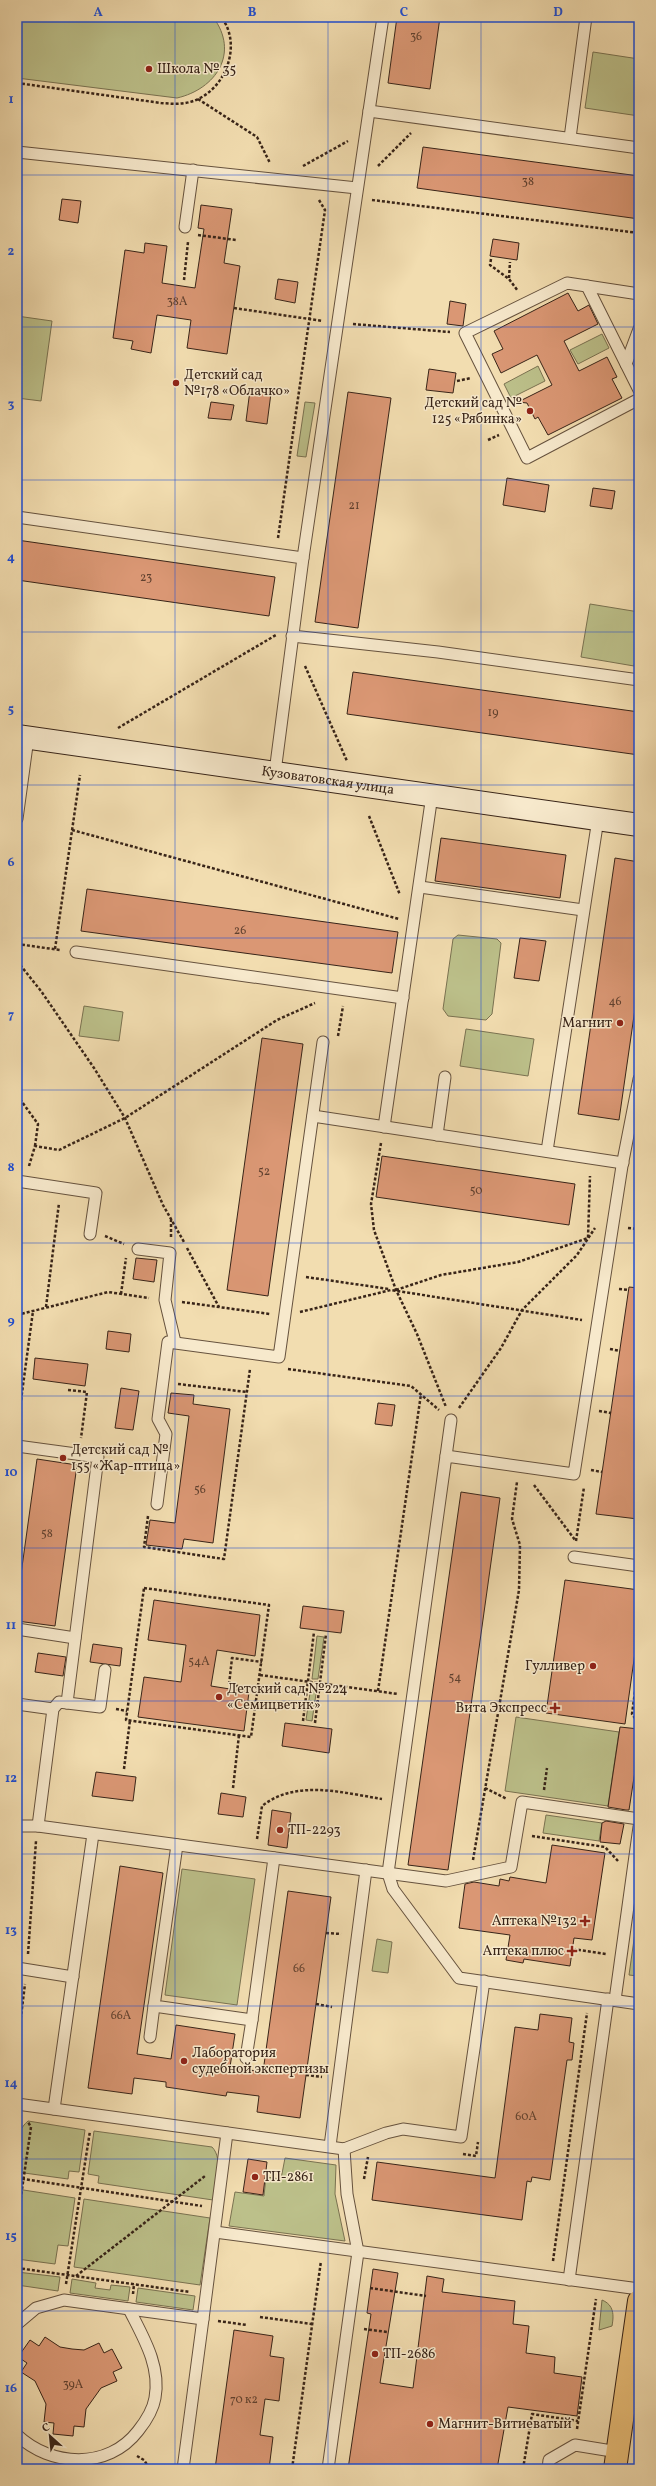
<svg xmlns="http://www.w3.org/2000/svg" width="656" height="2486" font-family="Vollkorn,serif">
<rect width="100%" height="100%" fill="#f2ddb0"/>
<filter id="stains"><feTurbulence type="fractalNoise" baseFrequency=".005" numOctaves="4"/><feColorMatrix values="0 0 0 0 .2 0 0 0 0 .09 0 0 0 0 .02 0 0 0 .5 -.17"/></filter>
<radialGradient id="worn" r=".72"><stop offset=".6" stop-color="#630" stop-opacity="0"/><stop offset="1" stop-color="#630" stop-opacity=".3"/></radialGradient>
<g fill="#bcc08a" stroke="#7a7251">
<path d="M17 17H213C240 53 216 89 177 98L17 78Z"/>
<path d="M593 52 639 59V116L585 108Z"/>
<path d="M17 316 52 321 41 401 17 398Z"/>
<path d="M602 334 609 348 578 364 570 350Z"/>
<path d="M538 366 545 381 511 398 504 384Z"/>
<path d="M305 402 315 403 306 457 297 456Z"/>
<path d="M590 604 639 612V635L634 666 581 657Z"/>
<path d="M458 935 497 939 501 943 492 1014 486 1020 448 1016 443 1009 453 939Z"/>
<path d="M84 1006 123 1012 119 1041 79 1036Z"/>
<path d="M466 1029 534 1039 528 1076 460 1066Z"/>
<path d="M317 1636 324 1637 318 1679H312Z"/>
<path d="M311 1686 317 1687 312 1721 306 1720Z"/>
<path d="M516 1717 619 1732 608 1806 505 1791Z"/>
<path d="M546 1815 602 1823 599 1841 543 1833Z"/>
<path d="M182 1869 255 1879 237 2005 165 1995Z"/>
<path d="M639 1904V1972L638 1976 629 1975Z"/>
<path d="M377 1939 392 1942 388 1973 372 1971Z"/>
<path d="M28 2121 85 2130 79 2172 69 2171 68 2179 17 2172C17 2152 13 2134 28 2121Z"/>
<path d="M94 2131 212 2147C224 2159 215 2185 213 2200L98 2183 99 2176 88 2174Z"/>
<path d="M285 2158 336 2165 335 2194 345 2241 229 2226 235 2192 264 2196 266 2177 281 2179Z"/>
<path d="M17 2189 75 2198 68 2246 58 2245 55 2264 17 2259Z"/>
<path d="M84 2199 210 2218 200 2285 74 2267Z"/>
<path d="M17 2272 60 2277 58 2291 17 2285Z"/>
<path d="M72 2279 96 2283 95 2288 110 2290 111 2285 130 2287 128 2301 70 2293Z"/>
<path d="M138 2288 195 2296 193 2310 136 2302Z"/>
<path d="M602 2300C614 2305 614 2315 612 2326L599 2330Z"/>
</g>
<g fill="#da9774" stroke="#382418">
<path d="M397 17H440L430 89 388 83Z"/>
<path d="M423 147 639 176V219L417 188Z"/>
<path d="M62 199 81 201 78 223 59 220Z"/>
<path d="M201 205 232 209 224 263 240 266 227 354 187 348 191 320 157 315 151 353 131 349 133 341 113 338 125 250 144 253 145 243 167 246 162 283 195 288 204 229 198 228Z"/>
<path d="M493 239 519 243 517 260 490 256Z"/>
<path d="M278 279 298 282 295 303 275 299Z"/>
<path d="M568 293 578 311 589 305 598 324 564 341 579 371 607 357 617 377 612 379 622 398 548 435 538 417 535 419 527 403 518 402 552 385 537 355 501 373 492 354 503 349 494 331Z"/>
<path d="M450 301 466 304 463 326 447 324Z"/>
<path d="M429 369 456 373 453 393 426 390Z"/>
<path d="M250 390 271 393 267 424 246 421Z"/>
<path d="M348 392 391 398 358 628 315 622Z"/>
<path d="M211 402 234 405 231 420 208 418Z"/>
<path d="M507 478 549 485 545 512 503 505Z"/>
<path d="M593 488 615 491 612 509 590 506Z"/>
<path d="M17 540 275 577 269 616 17 580Z"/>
<path d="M353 672 639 712V755L347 714Z"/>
<path d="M441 838 566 855 560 898 435 881Z"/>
<path d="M615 858 639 862V981L619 1120 578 1114Z"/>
<path d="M87 889 398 932 392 973 81 931Z"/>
<path d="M520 938 546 941 539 981 514 978Z"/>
<path d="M262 1038 303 1044 268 1296 227 1290Z"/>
<path d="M382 1156 575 1184 569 1225 376 1197Z"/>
<path d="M136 1258 157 1260 154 1282 133 1279Z"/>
<path d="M629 1287 639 1288 638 1519 596 1514Z"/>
<path d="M108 1331 131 1334 129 1352 106 1349Z"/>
<path d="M35 1358 88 1364 85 1386 33 1379Z"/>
<path d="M121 1388 139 1391 133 1430 115 1428Z"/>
<path d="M171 1393 194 1395 193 1404 230 1409 213 1543 184 1539 182 1549 146 1545 150 1520 175 1523 189 1416 168 1413Z"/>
<path d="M378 1403 395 1405 392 1426 375 1424Z"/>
<path d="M37 1459 77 1465 55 1626 17 1621V1603Z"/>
<path d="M461 1492 500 1498 448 1870 408 1865Z"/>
<path d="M565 1580 639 1590V1624L625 1724 546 1713Z"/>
<path d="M154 1600 260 1615 255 1656 217 1650 211 1686 249 1692 244 1731 138 1717 144 1677 181 1682 186 1645 148 1640Z"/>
<path d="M303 1606 344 1611 341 1633 300 1628Z"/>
<path d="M93 1644 122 1648 120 1666 90 1662Z"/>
<path d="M38 1653 66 1657 63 1676 35 1672Z"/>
<path d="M285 1723 332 1729 329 1753 282 1746Z"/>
<path d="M620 1727 639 1729V1745L629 1810H626L608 1807Z"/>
<path d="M96 1772 136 1777 133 1801 92 1796Z"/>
<path d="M221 1793 246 1797 243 1817 218 1814Z"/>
<path d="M272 1810 291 1813 287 1848 268 1845Z"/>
<path d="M606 1821 624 1824 620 1844 600 1842 602 1823Z"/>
<path d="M552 1845 605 1853 592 1940 574 1938 570 1966 524 1959 523 1963 506 1960 510 1935 459 1928 465 1884 474 1882 499 1886 500 1879 509 1881 510 1877 546 1883Z"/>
<path d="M120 1866 163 1873 137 2054 171 2059 176 2025 235 2034 230 2067 263 2072 288 1891 331 1897 300 2118 257 2112 259 2096 227 2092 226 2096 166 2087V2082L134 2078 132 2094 88 2088Z"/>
<path d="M540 2014 572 2018 569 2042 574 2043 572 2060H567L550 2180 532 2177 531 2182 527 2181 522 2220 372 2200 377 2162 495 2178 515 2027 538 2030Z"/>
<path d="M248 2159 267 2162 263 2195 243 2192Z"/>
<path d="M373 2269 398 2273 380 2383 413 2388 427 2276 444 2279 442 2292 515 2301 513 2324 529 2326 526 2353 555 2357 554 2373 582 2377 577 2416 508 2407 497 2469H348L371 2314 367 2313Z"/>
<path d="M234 2330 273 2336 270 2356 284 2358 279 2401 265 2399 260 2435 273 2437 269 2469H215Z"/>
<path d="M45 2337 60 2347 72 2349 84 2350 99 2343 104 2353 112 2349 122 2368 113 2372 117 2381 101 2388 86 2409 84 2427 74 2426 73 2436 53 2434 54 2423 44 2422 46 2404 35 2381 21 2372 27 2363 18 2357 30 2340 39 2346Z"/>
</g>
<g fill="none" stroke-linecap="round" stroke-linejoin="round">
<g stroke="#66523e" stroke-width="13">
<g id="lane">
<path d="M369 111 383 17"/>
<path d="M570 138 586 17"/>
<path d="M17 152 357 188"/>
<path d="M185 227 193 170"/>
<path d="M587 286 626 364"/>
<path d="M639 294 567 283 465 333 527 458 639 399"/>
<path d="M639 329 626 364 639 390"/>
<path d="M17 517 303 558"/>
<path d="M292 636 438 652 639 680"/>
<path d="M275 772 303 558 369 111 639 148"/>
<path d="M17 819 28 738"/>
<path d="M420 887 583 910"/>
<path d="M76 952 403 998"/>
<path d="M639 1079 622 1166 574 1474 446 1456 388 1873 393 1889 459 1978 639 2004"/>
<path d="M313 1116 623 1163"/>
<path d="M384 1127 432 795"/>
<path d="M437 1135 445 1077"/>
<path d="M547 1151 598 819"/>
<path d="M17 1181 96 1193 90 1234"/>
<path d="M138 1249 170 1253 165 1300 175 1342"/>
<path d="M17 1446 98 1457 67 1703"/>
<path d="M446 1456 451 1420"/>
<path d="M157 1504 166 1434 158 1419 168 1342 279 1357 323 1042"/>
<path d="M574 1557 639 1566"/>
<path d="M17 1629 75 1638"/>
<path d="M17 1704 53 1709"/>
<path d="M17 1826H38L446 1881 511 1867 522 1802 639 1819"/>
<path d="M38 1826 53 1709 59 1702 100 1707 105 1670"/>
<path d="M177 1845 154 2006 252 2020 274 1858"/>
<path d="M17 1968 73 1977"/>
<path d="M615 2000 639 1827"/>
<path d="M150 2037 154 2006"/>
<path d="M246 2058 252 2020"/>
<path d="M17 2104 344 2149 386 2133 403 2129 461 2137 484 1981"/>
<path d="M54 2109 93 1834"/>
<path d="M330 2146 366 1870"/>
<path d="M215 2232 639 2289"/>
<path d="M569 2280 608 1999"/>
<path d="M17 2324 36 2308 64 2300 203 2319 227 2133"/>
<path d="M17 2435C51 2467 108 2470 138 2431 146 2421 153 2410 155 2398 161 2366 143 2337 129 2309"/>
<path d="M183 2469 203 2319"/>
<path d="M328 2469 358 2252 347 2194 344 2149"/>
<path d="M548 2469 549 2460 575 2445 618 2452"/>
</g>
</g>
<g stroke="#382418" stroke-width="24">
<g id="secondary">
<path id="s1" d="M17 736 639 825"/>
</g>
</g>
<g stroke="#382418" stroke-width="24">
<path id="primary" d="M615 2469 639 2301"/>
</g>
<g stroke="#382418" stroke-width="2.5" stroke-dasharray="3 2" stroke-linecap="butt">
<path d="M17 83 161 103C173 104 186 105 198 99 227 86 242 43 221 17"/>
<path d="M198 99 257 137 270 163"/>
<path d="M303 166 348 141"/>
<path d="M378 166 411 133"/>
<path d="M372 200 639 233"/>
<path d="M198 235 236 240"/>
<path d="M491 259 490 265 509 279 518 291"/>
<path d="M509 278 510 262"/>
<path d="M184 280 188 242"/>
<path d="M234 308 323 321"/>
<path d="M353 324 450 332"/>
<path d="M457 381 471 378"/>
<path d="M488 440 499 435"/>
<path d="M278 538 325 210 319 200"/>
<path d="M305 666 347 761"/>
<path d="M118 728 276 635"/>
<path d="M369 816 400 895"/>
<path d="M72 830 399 919"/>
<path d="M17 944 60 950"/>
<path d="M55 949 80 775"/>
<path d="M17 961 41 991 94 1068 125 1118 163 1205 184 1242"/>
<path d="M338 1036 343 1006"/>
<path d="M17 1095 38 1124 35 1146"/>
<path d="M381 1143 371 1204 374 1230 396 1290 417 1334 446 1407"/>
<path d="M29 1166 35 1146 59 1150 125 1118 277 1020 315 1003"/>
<path d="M628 1228 637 1229"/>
<path d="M105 1236 124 1244"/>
<path d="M171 1237V1220"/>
<path d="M187 1248 219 1307"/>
<path d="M306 1277 389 1289"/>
<path d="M619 1289 629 1290"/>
<path d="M396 1290 441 1275 518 1262 588 1238 590 1176"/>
<path d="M121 1294 126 1258"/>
<path d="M182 1302 270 1314"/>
<path d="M46 1307 59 1203"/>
<path d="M300 1312 391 1290 582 1320"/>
<path d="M17 1315 108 1292 149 1298"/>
<path d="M610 1349 620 1351"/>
<path d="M288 1369 411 1386 439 1410"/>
<path d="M178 1384 247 1392"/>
<path d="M68 1390 87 1392 81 1438"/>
<path d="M17 1400 21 1401"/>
<path d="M459 1408 501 1348 522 1310 577 1255 595 1228"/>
<path d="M599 1411 611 1413"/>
<path d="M17 1430 33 1311"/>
<path d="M591 1470 602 1472"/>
<path d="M534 1485 575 1540"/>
<path d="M148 1516 144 1547 224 1559 250 1369"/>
<path d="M576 1541 584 1487"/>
<path d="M144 1588 269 1605 251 1737 126 1720Z"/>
<path d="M639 1662 632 1714 639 1724"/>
<path d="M260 1675 398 1694"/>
<path d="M258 1688 229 1685 232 1658 262 1662"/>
<path d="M378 1691 421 1394"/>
<path d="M116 1709 127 1711"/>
<path d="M303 1721 314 1632"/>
<path d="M315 1723 326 1634"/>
<path d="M124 1769 130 1720"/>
<path d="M638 1780 639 1775"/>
<path d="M233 1788 239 1735"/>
<path d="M485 1788 507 1799"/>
<path d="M544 1790 547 1768"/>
<path d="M635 1803 639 1780"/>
<path d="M532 1836 605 1847 618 1861"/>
<path d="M257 1839 262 1806C296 1779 344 1793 382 1799"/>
<path d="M473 1860 519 1590 520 1545 512 1519 517 1482"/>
<path d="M326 1933 341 1934"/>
<path d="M573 1949 606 1954"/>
<path d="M28 1954 36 1841"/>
<path d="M316 2004 332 2007"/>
<path d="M17 2018 21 2013"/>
<path d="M306 2075 322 2077"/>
<path d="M19 2089 18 2040 25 1984"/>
<path d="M463 2154 476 2156 478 2142"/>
<path d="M17 2178 202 2206"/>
<path d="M364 2179 368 2157"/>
<path d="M17 2224 31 2127 28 2122"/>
<path d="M553 2261 587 2013"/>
<path d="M17 2268 190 2292"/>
<path d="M76 2276 205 2176"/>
<path d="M66 2284 90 2131"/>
<path d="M370 2288 426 2296"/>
<path d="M133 2294 134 2284"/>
<path d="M260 2317 312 2324"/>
<path d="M218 2321 247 2325"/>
<path d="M364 2329 387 2332"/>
<path d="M577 2429 596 2299"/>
<path d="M137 2456 144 2460 150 2469"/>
<path d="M292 2469 321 2261"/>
<path d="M523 2469 532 2414 578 2421"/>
</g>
<use href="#lane" stroke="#f7e9cc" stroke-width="11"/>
<use href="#secondary" stroke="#f7e9cc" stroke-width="22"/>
<use href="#primary" stroke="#e9be78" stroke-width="22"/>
</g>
<path fill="none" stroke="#1d4ed8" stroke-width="1" stroke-opacity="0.55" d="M175 17V2469M328 17V2469M481 17V2469M17 175H639M17 327H639M17 480H639M17 632H639M17 785H639M17 938H639M17 1090H639M17 1243H639M17 1396H639M17 1548H639M17 1701H639M17 1854H639M17 2006H639M17 2159H639M17 2311H639"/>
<g fill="#8f2418" stroke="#f7e9cc" stroke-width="1.5">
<circle cx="149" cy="69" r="4"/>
<circle cx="176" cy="383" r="4"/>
<circle cx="530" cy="411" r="4"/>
<circle cx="620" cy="1023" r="4"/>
<circle cx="63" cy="1458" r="4"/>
<circle cx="593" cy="1666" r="4"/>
<circle cx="219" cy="1697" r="4"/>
<path d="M553 1702h4v4h4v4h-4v4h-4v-4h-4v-4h4z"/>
<circle cx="280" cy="1830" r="4"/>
<path d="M583 1915h4v4h4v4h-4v4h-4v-4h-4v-4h4z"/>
<path d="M570 1945h4v4h4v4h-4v4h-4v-4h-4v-4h4z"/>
<circle cx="184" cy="2061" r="4"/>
<circle cx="255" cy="2177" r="4"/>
<circle cx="375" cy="2354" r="4"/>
<circle cx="430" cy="2424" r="4"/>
</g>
<g text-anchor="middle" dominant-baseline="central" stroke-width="3" stroke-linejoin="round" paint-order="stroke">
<g font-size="12" fill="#60412f">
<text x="416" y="37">36</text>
<text x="528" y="182">38</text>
<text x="177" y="302">38А</text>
<text x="354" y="506">21</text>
<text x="146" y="578">23</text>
<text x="493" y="713">19</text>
<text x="240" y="931">26</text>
<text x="615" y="1002">46</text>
<text x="264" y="1172">52</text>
<text x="476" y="1191">50</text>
<text x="200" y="1490">56</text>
<text x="47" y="1534">58</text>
<text x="199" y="1662">54А</text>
<text x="455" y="1678">54</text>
<text x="299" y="1969">66</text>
<text x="121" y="2016">66А</text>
<text x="526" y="2117">60А</text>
<text x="73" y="2385">39А</text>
<text x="244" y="2400">70 к2</text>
</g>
<g font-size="14" fill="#382418" stroke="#f7e9cc" text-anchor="start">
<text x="157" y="69">Школа № 35</text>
<text x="184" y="375">Детский сад<tspan x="184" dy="16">№178 «Облачко»</tspan></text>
<text x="522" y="403" text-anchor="end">Детский сад №<tspan x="522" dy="16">125 «Рябинка»</tspan></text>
<text x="612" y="1023" text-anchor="end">Магнит</text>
<text x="71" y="1450">Детский сад №<tspan x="71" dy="16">155 «Жар-птица»</tspan></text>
<text x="585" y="1666" text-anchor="end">Гулливер</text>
<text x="227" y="1689">Детский сад №224<tspan x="227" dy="16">«Семицветик»</tspan></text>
<text x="547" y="1708" text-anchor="end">Вита Экспресс</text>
<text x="288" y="1830">ТП-2293</text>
<text x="577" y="1921" text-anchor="end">Аптека №132</text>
<text x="564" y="1951" text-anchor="end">Аптека плюс</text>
<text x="192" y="2053">Лаборатория<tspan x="192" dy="16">судебной экспертизы</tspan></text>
<text x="263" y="2177">ТП-2861</text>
<text x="383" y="2354">ТП-2686</text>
<text x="438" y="2424">Магнит-Витиеватый</text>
</g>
<g font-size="14" fill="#382418" stroke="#f7e9cc">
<text stroke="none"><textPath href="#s1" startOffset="314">Кузоватовская улица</textPath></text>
</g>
</g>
<rect width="656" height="2486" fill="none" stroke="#f2ddb0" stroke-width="44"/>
<g transform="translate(50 2436) rotate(333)" stroke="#f7e9cc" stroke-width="3" paint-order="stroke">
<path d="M0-3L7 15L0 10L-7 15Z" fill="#382418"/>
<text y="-6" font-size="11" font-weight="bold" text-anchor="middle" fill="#382418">С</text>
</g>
<rect x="22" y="22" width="612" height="2442" fill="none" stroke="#1d4ed8" stroke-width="1.5"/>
<g font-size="13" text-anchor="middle" font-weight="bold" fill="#1d4ed8">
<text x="98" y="16">A</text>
<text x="252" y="16">B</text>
<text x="404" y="16">C</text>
<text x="558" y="16">D</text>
<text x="11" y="103">1</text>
<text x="11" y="255">2</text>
<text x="11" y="408">3</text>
<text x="11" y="561">4</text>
<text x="11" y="713">5</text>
<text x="11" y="866">6</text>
<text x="11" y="1019">7</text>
<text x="11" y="1171">8</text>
<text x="11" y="1324">9</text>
<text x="11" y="1476">10</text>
<text x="11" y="1629">11</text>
<text x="11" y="1782">12</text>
<text x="11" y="1934">13</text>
<text x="11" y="2087">14</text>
<text x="11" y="2240">15</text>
<text x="11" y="2392">16</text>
</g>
<rect width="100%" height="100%" filter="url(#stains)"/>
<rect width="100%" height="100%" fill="url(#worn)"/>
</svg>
